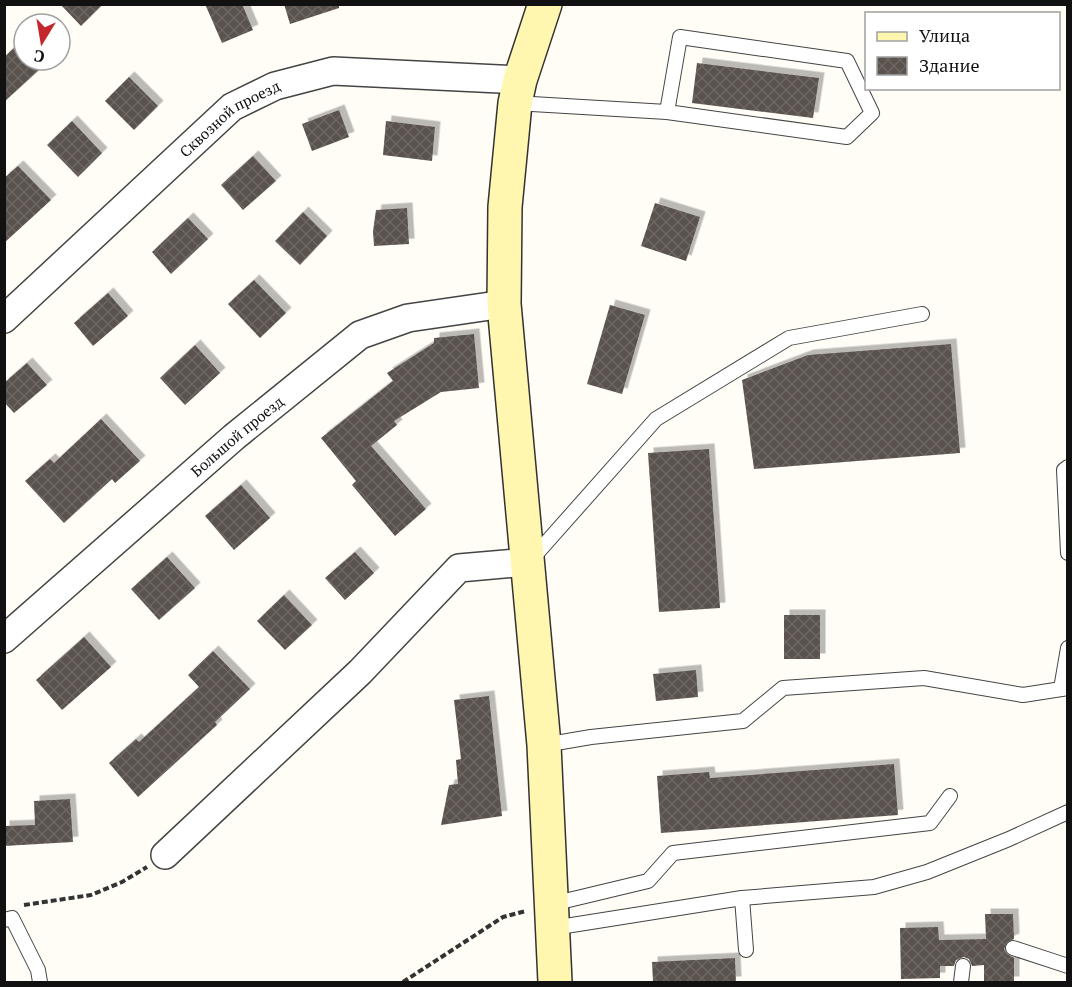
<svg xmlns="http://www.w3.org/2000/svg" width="1072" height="987" font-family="'PT Serif',serif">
<defs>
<pattern id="building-cross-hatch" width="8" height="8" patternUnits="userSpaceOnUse" patternTransform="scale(1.5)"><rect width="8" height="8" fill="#5a524d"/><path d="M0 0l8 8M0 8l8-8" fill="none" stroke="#6d6662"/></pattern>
<filter id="shadow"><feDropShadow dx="5.5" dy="-5.5" stdDeviation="0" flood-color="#0004"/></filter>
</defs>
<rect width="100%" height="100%" fill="#fffdf5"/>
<g fill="url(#building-cross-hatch)" filter="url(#shadow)">
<path d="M60 4H103L81 26Z"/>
<path d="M205 4H242L253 30 222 43Z"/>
<path d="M284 4H339V8L290 24Z"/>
<path d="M24 39V60H50L4 102V57Z"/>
<path d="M697 63 819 78 813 118 692 103Z"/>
<path d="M129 77 158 106 134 130 105 101Z"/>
<path d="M339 110 349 137 312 151 302 124Z"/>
<path d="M72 121 102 153 78 177 47 145Z"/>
<path d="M386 121 435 127 432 161 383 155Z"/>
<path d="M253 156 276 181 243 210 221 185Z"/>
<path d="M18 166 51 200 4 243V178Z"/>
<path d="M655 203 700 217 686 261 641 246Z"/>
<path d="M407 208 409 244 374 246 373 231 376 210Z"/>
<path d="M303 212 327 236 300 265 275 241Z"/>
<path d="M188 218 208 239 171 274 152 252Z"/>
<path d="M254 280 286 313 260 338 228 304Z"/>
<path d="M108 293 128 316 93 346 74 323Z"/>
<path d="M610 305 645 315 622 394 587 384Z"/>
<path d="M474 334 479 388 441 392 394 421 397 425 371 446 426 509 395 536 352 485 356 481 321 438 393 381 387 373 434 343V338Z"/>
<path d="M951 344 960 453 754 469 742 380 808 355Z"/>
<path d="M195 345 220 373 185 405 160 378Z"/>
<path d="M27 363 47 385 14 413 4 402V383Z"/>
<path d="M101 419 140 461 115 483 112 479 64 523 25 481 50 459 54 463Z"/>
<path d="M709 449 720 608 659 612 648 453Z"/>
<path d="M241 485 270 518 234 550 205 516Z"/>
<path d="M355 552 374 573 345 600 325 578Z"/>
<path d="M167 557 195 588 159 620 131 589Z"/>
<path d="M284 595 312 625 285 650 257 621Z"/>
<rect x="784" y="615" width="36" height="44"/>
<path d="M84 637 111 667 62 710 36 680Z"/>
<path d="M213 651 250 689 215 722 217 725 138 797 109 763 136 739 139 742 199 687 188 675Z"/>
<path d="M696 670 698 697 656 701 653 674Z"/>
<path d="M489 696 502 816 441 825 449 785 458 784 456 760 461 759 454 700Z"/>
<path d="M894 764 898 815 661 833 657 776 709 772 710 778Z"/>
<path d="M70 799 73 842 4 846V826L35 825 34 801Z"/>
<path d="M985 914H1013L1014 939 1007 942 1004 949 1007 954 1014 958V982H984V965L972 966 969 959 964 957 956 960 954 966H940V978L901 979 900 928 938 927 939 940 986 939Z"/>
<path d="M735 958 736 982H653L652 962Z"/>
</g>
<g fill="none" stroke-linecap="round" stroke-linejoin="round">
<g stroke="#444" stroke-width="16">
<g id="lane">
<path d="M515 103 667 112 847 137 872 113 847 61 680 37 667 112"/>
<path d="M1068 467 1064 470 1068 553"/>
<path d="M530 561 656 419 789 338 922 314"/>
<path d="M1061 689 1068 648"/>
<path d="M544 745 591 737 743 721 783 688 924 678 1023 695 1068 688"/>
<path d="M742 898 746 950"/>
<path d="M552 904 648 881 673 853 930 823 950 796"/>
<path d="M4 920 12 918 38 970 40 982"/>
<path d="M553 928 742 898 874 887 927 872 1009 839 1068 812"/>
<path d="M1013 948 1068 966"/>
<path d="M961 982 963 966"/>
</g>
</g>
<g stroke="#444" stroke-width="30">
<g id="street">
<path id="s1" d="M4 319 232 107 275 86 333 71 520 80"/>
<path id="s2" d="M4 639 234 437 360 335 408 318 504 304"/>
<path d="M165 855 360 672 459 568 528 562"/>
</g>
</g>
<g stroke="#333" stroke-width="36">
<path id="secondary" d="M545 4 520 80 515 103 505 207 504 304 544 745 555 982"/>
</g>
<g stroke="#333" stroke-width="4" stroke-dasharray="6 3" stroke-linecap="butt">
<path d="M24 905 91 895 122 882 147 867"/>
<path d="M403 982 503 917 526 911"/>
</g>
<use href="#lane" stroke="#fff" stroke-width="14"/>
<use href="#street" stroke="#fff" stroke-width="27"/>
<use href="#secondary" stroke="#fff6b0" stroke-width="33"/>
</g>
<g text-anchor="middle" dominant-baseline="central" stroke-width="6" stroke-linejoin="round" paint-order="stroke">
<g font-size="15" fill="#111" stroke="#fff">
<text stroke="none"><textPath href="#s1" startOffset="303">Сквозной проезд</textPath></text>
<text stroke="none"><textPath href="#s2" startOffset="309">Большой проезд</textPath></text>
</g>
</g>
<rect width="1072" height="987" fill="none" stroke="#111111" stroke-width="12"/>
<rect x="865" y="12" width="195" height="78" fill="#ffffff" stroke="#a0a0a0" stroke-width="1.5"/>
<rect x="877" y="32" width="30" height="9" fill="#fff6b0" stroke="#a0a0a0" stroke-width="1.5"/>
<text x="919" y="42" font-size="18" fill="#111111">Улица</text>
<rect x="877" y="57" width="30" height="18" fill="url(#building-cross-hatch)" stroke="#a0a0a0" stroke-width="1.5"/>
<text x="919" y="72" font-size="18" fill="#111111">Здание</text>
<g transform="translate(42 42) rotate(191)"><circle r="28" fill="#ffffff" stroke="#a0a0a0" stroke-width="1.5"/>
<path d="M0-4.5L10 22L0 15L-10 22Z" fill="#c4262e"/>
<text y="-9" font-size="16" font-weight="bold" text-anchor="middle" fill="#111111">С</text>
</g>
</svg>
